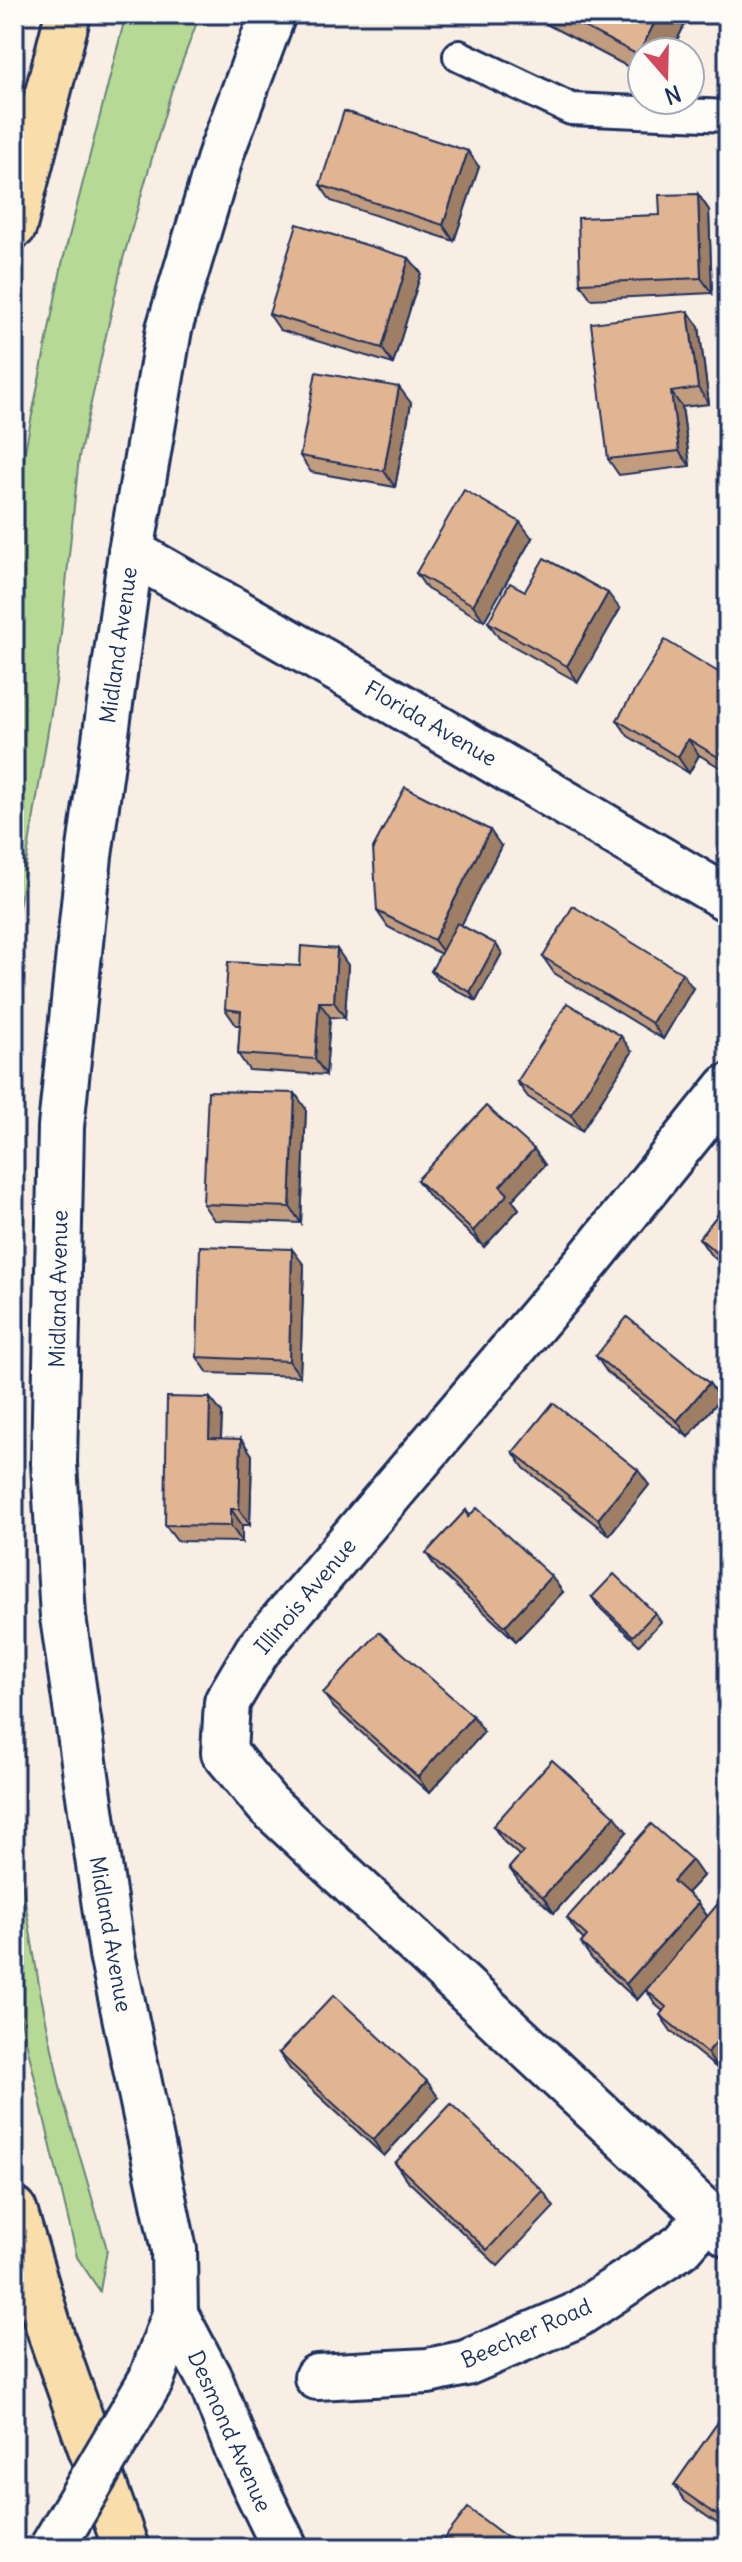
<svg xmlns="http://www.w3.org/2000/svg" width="742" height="2562" font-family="Delius,sans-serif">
<rect width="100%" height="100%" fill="#f8eee3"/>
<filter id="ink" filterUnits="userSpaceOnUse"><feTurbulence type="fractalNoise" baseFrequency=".0125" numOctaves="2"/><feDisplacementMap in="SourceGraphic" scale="16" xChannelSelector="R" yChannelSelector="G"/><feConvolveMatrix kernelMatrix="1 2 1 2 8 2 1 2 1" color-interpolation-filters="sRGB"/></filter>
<g filter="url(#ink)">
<g fill="#b6da95" stroke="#68847a" stroke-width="2">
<path d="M126 14H200L171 92 123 259 79 457 56 682 14 937V506L62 264Z"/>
<path d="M14 1833 40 1991 61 2092 107 2249 100 2291 77 2257 14 1990Z"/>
</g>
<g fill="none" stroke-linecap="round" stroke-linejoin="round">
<g stroke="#1b2f5e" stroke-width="36">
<path id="lane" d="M459 56 571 109 728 116"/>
</g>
<g stroke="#1b2f5e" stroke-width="50">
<g id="street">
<path d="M131 552 367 686 728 899"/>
<path d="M728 1087 591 1257 257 1651 227 1702 224 1752 267 1804 728 2234"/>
<path d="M317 2377 428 2371 466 2363 575 2316 682 2246 707 2217"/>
</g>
</g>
<g stroke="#1b2f5e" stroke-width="50">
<g id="secondary">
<path d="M175 2314 211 2382 238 2451 285 2548"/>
<path d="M151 2380 175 2314 174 2250 112 1954 63 1617 54 1463 61 1127 89 856 131 552 169 329 222 151 273 14"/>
</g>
</g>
<g stroke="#1b2f5e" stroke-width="50">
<g id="highway">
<path d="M14 226 68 14"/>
<path d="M14 2210 52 2338 126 2548"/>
</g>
</g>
<use href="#lane" stroke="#fdfcf7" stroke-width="30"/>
<use href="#street" stroke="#fdfcf7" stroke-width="44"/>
<use href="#secondary" stroke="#fdfcf7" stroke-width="44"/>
<use href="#highway" stroke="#f9deab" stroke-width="44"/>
<g stroke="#1b2f5e" stroke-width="50" stroke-linecap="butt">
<path id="secondary-bridge" d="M52 2548 151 2380"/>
</g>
<use href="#secondary-bridge" stroke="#fdfcf7" stroke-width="44"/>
</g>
<g fill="#c29c7e" stroke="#1b2f5e" stroke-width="2">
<path d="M527 14H690L671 52H642V74Z"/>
<path d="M479 167 454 241 331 201 320 185Z"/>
<path d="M698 194 709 210 712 293 591 299 580 283 660 215Z"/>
<path d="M409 258 421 273 393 364 280 330 269 314Z"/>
<path d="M699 327 709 404 682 407 690 466 619 475 608 459Z"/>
<path d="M411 403 395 487 311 472 300 456Z"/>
<path d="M532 538 484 621 427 589 416 573Z"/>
<path d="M525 591 620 609 578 682 499 638 488 622Z"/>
<path d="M728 678V772L699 755 689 773 628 736 617 720Z"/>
<path d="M501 846 461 925 502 953 476 1001 438 980 431 971 441 954 388 927 377 911Z"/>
<path d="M543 957 693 988 663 1039 554 973Z"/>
<path d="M348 965 345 1018 330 1017 326 1075 249 1070 238 1054 240 1025H236L225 1009 300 966Z"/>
<path d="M632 1052 582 1131 528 1097 517 1082Z"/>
<path d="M306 1109 301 1223 214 1220 203 1204Z"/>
<path d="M534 1149 545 1165 512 1200 519 1209 484 1247 428 1195 417 1180Z"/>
<path d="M728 1202V1269L710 1254 699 1238Z"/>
<path d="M304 1265 300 1376 208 1373 197 1357Z"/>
<path d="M596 1356 709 1383 720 1399 688 1437 607 1372Z"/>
<path d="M210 1398 222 1413 221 1439H241L252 1455 250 1525H242V1542L177 1541 165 1525Z"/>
<path d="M513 1452 649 1485 609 1535 524 1468Z"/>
<path d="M466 1510 470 1516 563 1592 516 1641 437 1569 426 1553Z"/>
<path d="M592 1597 655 1613 661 1622 639 1645 598 1606Z"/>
<path d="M323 1693 484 1732 429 1793 334 1708Z"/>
<path d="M493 1826 627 1832 554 1913 521 1884 509 1868 520 1856 504 1842Z"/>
<path d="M703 1876 687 1893 698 1903 708 1917 728 1895V2057L718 2069 671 2031 660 2015 663 2011 657 2006 646 1990 653 1982 637 2000 592 1959 581 1943 584 1940 578 1934 567 1918Z"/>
<path d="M279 2053 438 2097 384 2156 290 2069Z"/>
<path d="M395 2163 543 2191 554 2207 498 2266 406 2179Z"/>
<path d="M728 2408V2531L685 2501 674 2485Z"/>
</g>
<g fill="#9e7f66" stroke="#1b2f5e" stroke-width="2">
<path d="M659 14H690L671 52H642V61L638 55Z"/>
<path d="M468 151 479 167 454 241 443 225Z"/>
<path d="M698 194 709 210 712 293 701 278Z"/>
<path d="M409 258 421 273 393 364 382 348Z"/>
<path d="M688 311 699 327 709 404 698 388Z"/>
<path d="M399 387 411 403 395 487 384 471Z"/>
<path d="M671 392 682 407 690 466 679 451Z"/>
<path d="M520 522 532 538 484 621 473 605Z"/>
<path d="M608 593 620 609 578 682 567 666Z"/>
<path d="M688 739 699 755 689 773 678 757Z"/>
<path d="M490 830 501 846 446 956 434 940Z"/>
<path d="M496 944 502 953 476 1001 470 992Z"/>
<path d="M337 949 348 965 345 1018 334 1002Z"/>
<path d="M682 973 693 988 663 1039 652 1023Z"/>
<path d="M319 1002 330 1017 326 1075 315 1059Z"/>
<path d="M621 1036 632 1052 582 1131 571 1115Z"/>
<path d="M295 1093 306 1109 301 1223 290 1207Z"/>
<path d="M534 1149 545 1165 512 1200 519 1209 484 1247 473 1231 500 1186Z"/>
<path d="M292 1249 304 1265 300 1376 289 1361Z"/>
<path d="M709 1383 720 1399 688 1437 677 1421Z"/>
<path d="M210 1398 222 1413 220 1454 209 1438Z"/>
<path d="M241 1439 252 1455 250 1525 239 1509Z"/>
<path d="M638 1470 649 1485 609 1535 598 1519Z"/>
<path d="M231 1509 242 1525V1542L231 1526Z"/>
<path d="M551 1576 563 1592 516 1641 505 1626Z"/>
<path d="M473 1716 484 1732 429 1793 418 1777Z"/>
<path d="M615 1816 627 1832 554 1913 543 1897Z"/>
<path d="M692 1860 703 1876 684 1896 673 1881Z"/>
<path d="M698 1903 709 1919 637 2000 626 1984Z"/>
<path d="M728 2028V2057L718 2069 707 2053Z"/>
<path d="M427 2081 438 2097 384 2156 373 2140Z"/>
</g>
<g fill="#e2b592" stroke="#1b2f5e" stroke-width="2">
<path d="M559 14H659L638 55Z"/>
<path d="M344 111 468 151 443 225 320 185Z"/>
<path d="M698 194 701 278 580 283 578 218 660 215 659 195Z"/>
<path d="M297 224 409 258 382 348 269 314Z"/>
<path d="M688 311 698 388 671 392 679 451 608 459 591 323Z"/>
<path d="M316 372 399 387 384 471 300 456Z"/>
<path d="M464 490 520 522 473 605 416 573Z"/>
<path d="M544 558 608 593 567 666 488 622 510 583 525 591Z"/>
<path d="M665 640 728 678V763L688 739 678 757 617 720Z"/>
<path d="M405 787 490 830 434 940 377 911 373 848Z"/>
<path d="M573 906 682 973 652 1023 543 957Z"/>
<path d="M457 923 496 944 470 992 431 971Z"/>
<path d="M301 946 337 949 334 1002H319L315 1059 238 1054 241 1011 225 1009 228 962 300 966Z"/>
<path d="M567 1003 621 1036 571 1115 517 1082Z"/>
<path d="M208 1091 295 1093 290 1207 203 1204Z"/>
<path d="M486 1106 534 1149 500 1186 508 1194 473 1231 417 1180Z"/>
<path d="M728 1202V1262L699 1238Z"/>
<path d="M200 1246 292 1249 289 1361 197 1357Z"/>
<path d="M627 1317 709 1383 677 1421 596 1356Z"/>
<path d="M167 1397 210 1398 209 1438 241 1439 239 1509H231V1526L165 1525Z"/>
<path d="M553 1403 638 1470 598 1519 513 1452Z"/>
<path d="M477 1508 551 1576 505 1626 426 1553 466 1510 468 1517Z"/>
<path d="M614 1574 655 1613 633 1636 592 1597Z"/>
<path d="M379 1632 473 1716 418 1777 323 1693Z"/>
<path d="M552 1760 615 1816 543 1897 509 1868 523 1852 493 1826Z"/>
<path d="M651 1824 692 1860 673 1881 698 1903 626 1984 581 1943 587 1936 567 1918Z"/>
<path d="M726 1894 728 1895V2028L707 2053 660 2015 666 2007 646 1990Z"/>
<path d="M334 1995 427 2081 373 2140 279 2053Z"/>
<path d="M451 2104 543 2191 487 2250 395 2163Z"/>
<path d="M728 2408V2520L727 2522 674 2485Z"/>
<path d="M468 2508 521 2548H437Z"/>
</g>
</g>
<g text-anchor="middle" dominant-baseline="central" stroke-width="6" stroke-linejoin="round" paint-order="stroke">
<g font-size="22" fill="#1b2f5e" stroke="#fdfcf7">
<text transform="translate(118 645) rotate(-82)">Midland Avenue</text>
<text transform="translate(431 723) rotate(30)">Florida Avenue</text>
<text transform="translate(58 1289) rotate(-89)">Midland Avenue</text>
<text transform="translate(305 1596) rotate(-50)">Illinois Avenue</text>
<text transform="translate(111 1934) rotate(80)">Midland Avenue</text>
<text transform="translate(526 2333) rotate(-24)">Beecher Road</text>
<text transform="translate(230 2431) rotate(66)">Desmond Avenue</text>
</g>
</g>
<rect width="742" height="2562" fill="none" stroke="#fdfcf7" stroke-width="48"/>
<rect x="24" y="24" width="694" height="2514" fill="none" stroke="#1b2f5e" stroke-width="3" filter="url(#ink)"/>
<g transform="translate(666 76) rotate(160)"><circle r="38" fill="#fdfcf7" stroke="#a3aaba" stroke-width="2"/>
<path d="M0-6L14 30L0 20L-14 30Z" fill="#d1495b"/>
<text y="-12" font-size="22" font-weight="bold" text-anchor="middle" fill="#1b2f5e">N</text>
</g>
</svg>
